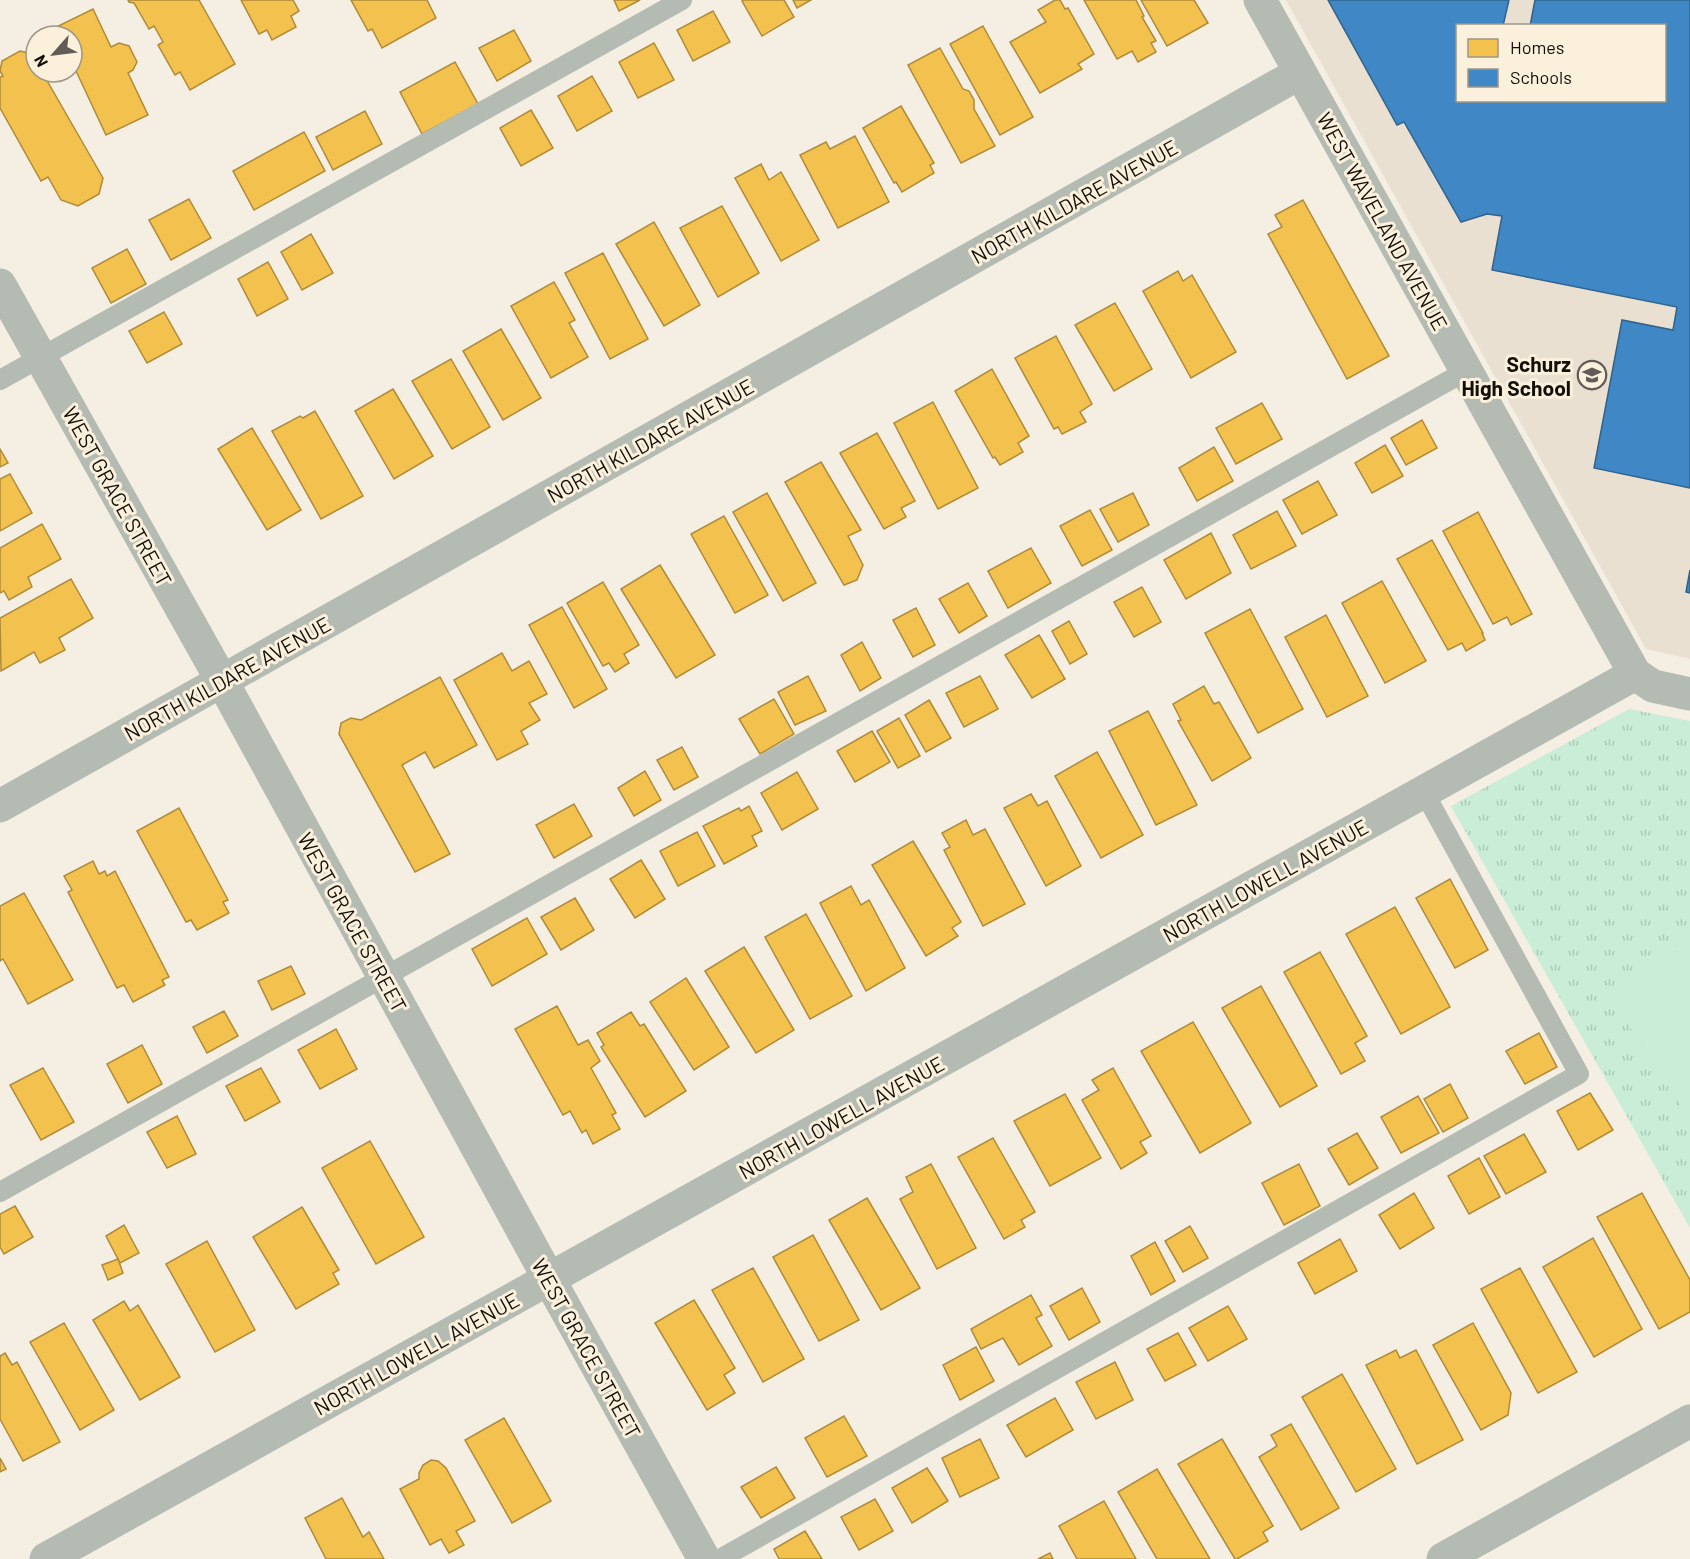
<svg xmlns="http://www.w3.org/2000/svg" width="1690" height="1559" font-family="Barlow,sans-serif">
<defs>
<pattern id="grass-tufts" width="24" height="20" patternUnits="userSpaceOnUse" patternTransform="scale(1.5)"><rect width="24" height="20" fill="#c9edd7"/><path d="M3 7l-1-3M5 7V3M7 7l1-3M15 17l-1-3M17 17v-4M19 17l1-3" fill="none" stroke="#accab7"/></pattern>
</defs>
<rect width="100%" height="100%" fill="#f4eee3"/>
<path fill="#eae0d2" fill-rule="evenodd" d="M1286 0H1690V659L1646 649ZM1458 26H1664V100H1458Z"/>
<path fill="url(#grass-tufts)" d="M1629 709 1690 721V1228L1451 806Z"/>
<path fill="#c9edd7" d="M1690 943V1120L1609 995Z"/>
<g fill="#f2c14e" stroke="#af8b39" stroke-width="1.5">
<path d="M128 0H199L235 64 190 90 180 72 175 75 158 45 163 42 154 26 149 29 134 3 129 2Z"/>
<path d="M241 0H293L299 11 291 16 296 27 272 40 267 30 259 34Z"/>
<path d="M351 0H427L436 18 382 48 372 29 368 31Z"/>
<path d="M614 0H640L619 11Z"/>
<path d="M744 0H784L794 17 762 36 742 1Z"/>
<path d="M793 0H811L797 8Z"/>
<path d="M1055 0H1060L1065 9 1068 8 1094 54 1078 64 1082 69 1040 93 1010 42 1046 22 1038 10Z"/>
<path d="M1084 0H1136L1144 16 1142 17 1156 41 1151 43 1156 52 1138 62 1132 51 1117 59Z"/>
<path d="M1141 0H1194L1208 23 1167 46Z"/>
<path d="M93 9 111 47 119 43 129 46 137 62 133 70 128 73 148 115 106 135 76 71 67 76 65 72H72V36H48L46 32Z"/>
<path d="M713 11 730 42 693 61 677 30Z"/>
<path d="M983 26 1033 117 1000 135 950 44Z"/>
<path d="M514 30 531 61 497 81 479 48Z"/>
<path d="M654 43 674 80 638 98 619 62Z"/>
<path d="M940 48 963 89 969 91 974 100V109L995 146 961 163 908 65Z"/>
<path d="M20 51 32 54 36 61V72H42L103 178 99 194 78 206 61 200 48 177 41 181 0 108V77L3 76 0 71 2 61Z"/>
<path d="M455 62 478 104 422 134 400 92Z"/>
<path d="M592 76 612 111 577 131 558 96Z"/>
<path d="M901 106 934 163 930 165 934 173 902 192 896 182 894 183 863 128Z"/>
<path d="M531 110 553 148 521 166 500 128Z"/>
<path d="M365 111 382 144 333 170 316 137Z"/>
<path d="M304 132 325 171 254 210 233 171Z"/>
<path d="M855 136 889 202 838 228 800 155 826 142 830 149Z"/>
<path d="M761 164 769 180 781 172 819 240 781 261 735 178Z"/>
<path d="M189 199 211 238 171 260 149 220Z"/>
<path d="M1303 200 1389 356 1347 379 1268 234 1282 227 1275 215Z"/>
<path d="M722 206 759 273 718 297 680 228Z"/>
<path d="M654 222 700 305 664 326 616 244Z"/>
<path d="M311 234 333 273 302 290 281 252Z"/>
<path d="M127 249 146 284 111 303 92 268Z"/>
<path d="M603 253 648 339 610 359 565 273Z"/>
<path d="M268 262 288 299 257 316 238 279Z"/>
<path d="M1178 271 1183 281 1192 275 1236 352 1191 378 1143 291Z"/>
<path d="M554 282 575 320 569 323 588 357 551 378 511 306Z"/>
<path d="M1115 303 1152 369 1114 391 1075 325Z"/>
<path d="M164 312 182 344 147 363 129 331Z"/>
<path d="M501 329 541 398 503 420 463 351Z"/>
<path d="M1056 336 1092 404 1080 412 1086 422 1062 434 1058 427 1054 429 1015 358Z"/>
<path d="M451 359 490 427 452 449 412 381Z"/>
<path d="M992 369 1029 436 1018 443 1023 452 1000 465 995 457 993 458 955 391Z"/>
<path d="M393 389 433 456 394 479 355 411Z"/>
<path d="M933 402 978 488 938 509 894 423Z"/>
<path d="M1262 403 1282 439 1236 464 1216 428Z"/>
<path d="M315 411 363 496 321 519 272 431 300 416 303 418Z"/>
<path d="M1422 420 1437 448 1406 465 1391 438Z"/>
<path d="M252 428 301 510 267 530 218 449Z"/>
<path d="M877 433 915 501 901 508 906 517 884 529 840 453Z"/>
<path d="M1385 445 1403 476 1372 493 1355 463Z"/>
<path d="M1214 447 1233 481 1197 501 1179 468Z"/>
<path d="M0 449 8 463 0 467Z"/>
<path d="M821 462 861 530 848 536 863 565 857 580 844 585 785 482Z"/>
<path d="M10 474 32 513 0 531V479Z"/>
<path d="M1318 481 1337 515 1302 534 1283 500Z"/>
<path d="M767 493 816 583 783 601 733 512Z"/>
<path d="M1133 493 1149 525 1118 542 1100 509Z"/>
<path d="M1090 510 1112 550 1082 566 1060 526Z"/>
<path d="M1277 511 1296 546 1251 569 1233 535Z"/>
<path d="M1478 512 1532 614 1511 625 1507 617 1493 624 1443 531Z"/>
<path d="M724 516 768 595 735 613 691 534Z"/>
<path d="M42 524 61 559 28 577 32 587 9 600 4 591 0 593V548Z"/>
<path d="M1211 533 1231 573 1186 599 1164 560Z"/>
<path d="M1432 540 1483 633H1482L1485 640 1466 651 1462 643 1448 650 1397 559Z"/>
<path d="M1031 548 1051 583 1008 608 988 571Z"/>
<path d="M660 565 715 655 676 678 621 589Z"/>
<path d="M71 579 93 618 59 638 65 650 40 663 34 652 1 671 0 618Z"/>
<path d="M1382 581 1426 661 1385 683 1342 603Z"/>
<path d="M603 582 639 645 624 654 629 663 615 672 609 663 603 666 567 603Z"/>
<path d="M968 583 987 616 959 633 939 599Z"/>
<path d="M1142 587 1161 622 1134 637 1114 602Z"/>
<path d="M562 607 607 689 574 708 529 625Z"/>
<path d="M916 608 935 645 913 657 893 620Z"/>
<path d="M1250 609 1303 709 1258 733 1205 633Z"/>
<path d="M1326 615 1368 696 1327 717 1285 637Z"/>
<path d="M1069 621 1087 654 1070 664 1052 631Z"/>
<path d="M1039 635 1065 679 1032 698 1005 655Z"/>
<path d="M862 642 881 678 860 691 841 655Z"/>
<path d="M502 653 512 671 529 661 547 694 529 703 540 720 521 731 528 744 497 760 454 680Z"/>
<path d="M808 676 826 711 795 725 778 692Z"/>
<path d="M980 676 998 709 964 727 946 693Z"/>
<path d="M440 677 477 745 434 768 425 752 402 765 450 854 415 872 339 734 341 723 351 718 361 720Z"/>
<path d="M1204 686 1214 704 1219 702 1251 758 1212 781 1178 721 1181 720 1173 704Z"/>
<path d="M774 699 794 734 760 754 739 719Z"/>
<path d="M929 700 951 738 926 752 905 715Z"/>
<path d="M1148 711 1197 805 1156 825 1109 731Z"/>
<path d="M899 718 920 756 898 768 877 731Z"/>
<path d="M872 731 890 762 855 782 837 751Z"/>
<path d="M682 747 698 777 674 790 657 760Z"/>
<path d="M1097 752 1143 835 1101 858 1055 776Z"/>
<path d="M645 771 661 800 634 816 618 788Z"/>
<path d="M797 772 818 809 782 830 761 793Z"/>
<path d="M1031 794 1038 806 1047 801 1081 866 1046 886 1004 808Z"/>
<path d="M574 804 592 836 554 858 536 825Z"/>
<path d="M749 806 762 831 752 836 757 846 724 864 703 826 739 808 741 811Z"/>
<path d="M179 808 228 900 223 902 229 913 197 930 191 920 186 922 137 831Z"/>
<path d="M966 820 973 835 985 829 1025 904 983 926 944 850 950 847 942 833Z"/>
<path d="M697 832 715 866 678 886 660 851Z"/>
<path d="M913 841 961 922 952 928 958 936 926 956 872 865Z"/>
<path d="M641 860 665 899 635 918 610 879Z"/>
<path d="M93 861 99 874 105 871 107 876 115 871 169 977 162 980 165 985 133 1002 124 985 117 988 68 892 72 890 64 876Z"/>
<path d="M1450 879 1488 950 1455 968 1416 898Z"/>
<path d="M851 886 861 905 869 900 905 968 866 991 820 903Z"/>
<path d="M24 893 73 980 28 1004 3 959 0 961V906Z"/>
<path d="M575 898 594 930 561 950 541 917Z"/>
<path d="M1395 907 1450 1007 1401 1034 1346 934Z"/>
<path d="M806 914 852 996 810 1019 765 937Z"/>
<path d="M527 918 547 954 492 986 472 949Z"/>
<path d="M744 947 794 1030 756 1053 705 971Z"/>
<path d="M1320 952 1367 1036 1355 1043 1365 1061 1341 1074 1284 972Z"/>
<path d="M291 966 305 994 272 1010 258 981Z"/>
<path d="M686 978 729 1047 694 1070 650 1002Z"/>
<path d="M1261 986 1317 1086 1280 1107 1222 1008Z"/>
<path d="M557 1006 578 1045 588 1040 600 1061 591 1068 616 1113 612 1115 620 1129 593 1144 586 1130 582 1133 570 1111 563 1115 515 1029Z"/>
<path d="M224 1011 238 1036 207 1053 193 1027Z"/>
<path d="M631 1012 640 1026 644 1024 686 1091 645 1117 601 1047 604 1045 597 1033Z"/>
<path d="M1193 1022 1251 1123 1200 1153 1141 1051Z"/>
<path d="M336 1029 357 1069 320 1089 298 1050Z"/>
<path d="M1539 1033 1557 1067 1525 1084 1506 1051Z"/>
<path d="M142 1045 162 1084 128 1103 107 1064Z"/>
<path d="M43 1068 74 1122 41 1140 10 1085Z"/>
<path d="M261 1068 280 1102 245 1121 226 1086Z"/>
<path d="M1113 1068 1151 1136 1140 1142 1147 1153 1121 1169 1082 1100 1099 1090 1092 1080Z"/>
<path d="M1450 1084 1468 1118 1443 1132 1424 1099Z"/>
<path d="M1590 1093 1613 1130 1578 1150 1557 1111Z"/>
<path d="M1065 1094 1101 1158 1050 1186 1014 1121Z"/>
<path d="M1418 1096 1439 1133 1401 1153 1381 1117Z"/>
<path d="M177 1116 196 1154 167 1168 147 1132Z"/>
<path d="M1357 1133 1378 1168 1349 1185 1328 1149Z"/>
<path d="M1524 1134 1546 1172 1506 1194 1484 1156Z"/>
<path d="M993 1138 1035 1212 1021 1220 1025 1227 1004 1239 958 1157Z"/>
<path d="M370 1141 424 1237 376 1264 322 1168Z"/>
<path d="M1479 1158 1500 1197 1469 1214 1448 1176Z"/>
<path d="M931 1164 976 1248 937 1269 900 1199 913 1192 906 1177Z"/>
<path d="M1299 1164 1320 1206 1284 1225 1262 1183Z"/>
<path d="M1414 1193 1434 1228 1400 1249 1379 1215Z"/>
<path d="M1642 1193 1690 1280V1312L1659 1329 1597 1217Z"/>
<path d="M867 1198 920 1288 881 1310 829 1220Z"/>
<path d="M15 1206 33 1237 4 1254 0 1247V1214Z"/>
<path d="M302 1207 339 1270 333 1273 339 1284 296 1309 253 1237Z"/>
<path d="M124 1225 139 1253 120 1263 106 1236Z"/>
<path d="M1190 1226 1208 1258 1183 1272 1165 1241Z"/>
<path d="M813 1235 859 1320 819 1341 773 1257Z"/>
<path d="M1593 1238 1642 1329 1594 1357 1543 1267Z"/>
<path d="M1340 1239 1357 1271 1315 1294 1298 1263Z"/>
<path d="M207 1241 255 1330 215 1352 166 1264Z"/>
<path d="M1155 1242 1175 1281 1151 1295 1131 1256Z"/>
<path d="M118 1259 123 1273 108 1280 102 1265Z"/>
<path d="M753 1268 804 1359 763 1382 712 1290Z"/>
<path d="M1520 1268 1577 1372 1538 1393 1481 1289Z"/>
<path d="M1082 1288 1100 1322 1069 1340 1050 1306Z"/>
<path d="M1031 1295 1042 1315 1036 1318 1052 1346 1019 1365 1003 1338 981 1349 971 1329Z"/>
<path d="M694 1300 735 1368 724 1375 735 1393 707 1410 655 1323Z"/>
<path d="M124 1301 130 1311 138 1305 180 1377 140 1400 93 1320Z"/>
<path d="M1228 1306 1247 1339 1208 1361 1189 1328Z"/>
<path d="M64 1323 114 1410 80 1430 30 1342Z"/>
<path d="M1473 1323 1511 1393 1508 1415 1481 1430 1433 1345Z"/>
<path d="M1178 1333 1196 1365 1165 1381 1147 1349Z"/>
<path d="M976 1347 994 1381 960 1400 943 1365Z"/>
<path d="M1396 1350 1400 1358 1416 1350 1463 1440 1417 1464 1366 1365Z"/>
<path d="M5 1353 12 1365 17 1362 60 1442 23 1461 0 1419V1356Z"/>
<path d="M1115 1362 1133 1400 1096 1419 1076 1382Z"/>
<path d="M1342 1374 1396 1469 1356 1492 1302 1397Z"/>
<path d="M1055 1398 1073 1430 1026 1457 1007 1425Z"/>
<path d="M844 1416 867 1456 827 1477 805 1438Z"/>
<path d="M504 1418 551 1501 512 1523 465 1440Z"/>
<path d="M1291 1424 1339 1508 1301 1530 1259 1457 1277 1446 1271 1435Z"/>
<path d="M980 1439 999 1478 960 1497 942 1458Z"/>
<path d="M1222 1439 1273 1526 1263 1532 1268 1541 1237 1559H1235L1178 1464Z"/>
<path d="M0 1458 6 1469 0 1472Z"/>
<path d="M431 1460 438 1461 446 1468 475 1521 456 1531 464 1545 449 1553 441 1539 430 1545 400 1489 419 1479V1473L423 1465Z"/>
<path d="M776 1467 795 1498 761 1518 741 1487Z"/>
<path d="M927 1468 948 1501 912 1523 892 1488Z"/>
<path d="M1157 1469 1210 1559H1157L1118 1492Z"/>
<path d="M342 1498 363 1537 369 1532 384 1559H326L305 1518Z"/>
<path d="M875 1499 893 1531 859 1550 841 1517Z"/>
<path d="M1104 1501 1136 1559H1077L1059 1526Z"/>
<path d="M805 1531 822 1559H779L774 1549Z"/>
<path d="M1050 1553 1053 1559H1038Z"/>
</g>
<g fill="#3f88c5" stroke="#32638c" stroke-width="1.5">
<path d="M1328 0H1509L1503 26H1458V100H1664V26H1530L1535 0H1690V488L1594 468 1622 320 1673 330 1677 307 1492 270 1502 216 1487 214 1461 222 1404 122 1397 125Z"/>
<path d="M1690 570V593L1686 592Z"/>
</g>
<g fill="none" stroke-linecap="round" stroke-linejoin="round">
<g stroke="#b3bbb3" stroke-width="20">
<path d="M0 380 682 0"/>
<path d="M0 1192 1466 371"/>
<path d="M720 1559 1579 1074 1424 792"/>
</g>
<g stroke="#b3bbb3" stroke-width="33">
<path d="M1260 0 1635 674 1653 686 1690 694"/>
<path d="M0 285 222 681 549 1279 704 1559"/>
<path d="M0 806 1300 73"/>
<path d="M46 1559 1635 674"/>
<path d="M1443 1559 1690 1421"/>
</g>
</g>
<defs>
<g id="school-ring" transform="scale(1.5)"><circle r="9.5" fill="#fbf0dc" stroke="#615c55" stroke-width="1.5"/><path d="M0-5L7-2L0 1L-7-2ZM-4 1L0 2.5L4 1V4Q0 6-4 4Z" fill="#615c55"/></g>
</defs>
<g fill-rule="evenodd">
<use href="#school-ring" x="1592" y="375"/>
</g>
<g text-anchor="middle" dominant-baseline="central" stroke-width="6" stroke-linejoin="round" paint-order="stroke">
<g font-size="21" fill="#120e08" stroke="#fbf0dc">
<text transform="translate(1074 201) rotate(-29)">NORTH KILDARE AVENUE</text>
<text transform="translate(1383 221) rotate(61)">WEST WAVELAND AVENUE</text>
<text transform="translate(650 440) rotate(-29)">NORTH KILDARE AVENUE</text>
<text transform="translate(118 496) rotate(61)">WEST GRACE STREET</text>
<text transform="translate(227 678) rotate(-29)">NORTH KILDARE AVENUE</text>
<text transform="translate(1265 880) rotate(-29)">NORTH LOWELL AVENUE</text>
<text transform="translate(353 922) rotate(61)">WEST GRACE STREET</text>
<text transform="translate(841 1117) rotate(-29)">NORTH LOWELL AVENUE</text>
<text transform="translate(587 1348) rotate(61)">WEST GRACE STREET</text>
<text transform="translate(416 1353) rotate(-29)">NORTH LOWELL AVENUE</text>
</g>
<g font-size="21" font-weight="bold" fill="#120e08" stroke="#fbf0dc" text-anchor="end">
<text x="1571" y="363">Schurz<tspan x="1571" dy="24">High School</tspan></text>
</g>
</g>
<rect x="1456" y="24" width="210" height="78" fill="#fbf0dc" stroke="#9e9687" stroke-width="1.5"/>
<rect x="1468" y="39" width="30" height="18" fill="#f2c14e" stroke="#9e9687" stroke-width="1.5"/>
<text x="1510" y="54" font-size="18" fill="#120e08">Homes</text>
<rect x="1468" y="69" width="30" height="18" fill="#3f88c5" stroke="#9e9687" stroke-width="1.5"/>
<text x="1510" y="84" font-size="18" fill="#120e08">Schools</text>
<g transform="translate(54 54) rotate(242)"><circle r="28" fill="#fbf0dc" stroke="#9e9687" stroke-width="1.5"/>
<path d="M0-4.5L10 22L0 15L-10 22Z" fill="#615c55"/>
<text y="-9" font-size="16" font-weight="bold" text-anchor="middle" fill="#120e08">N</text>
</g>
</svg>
